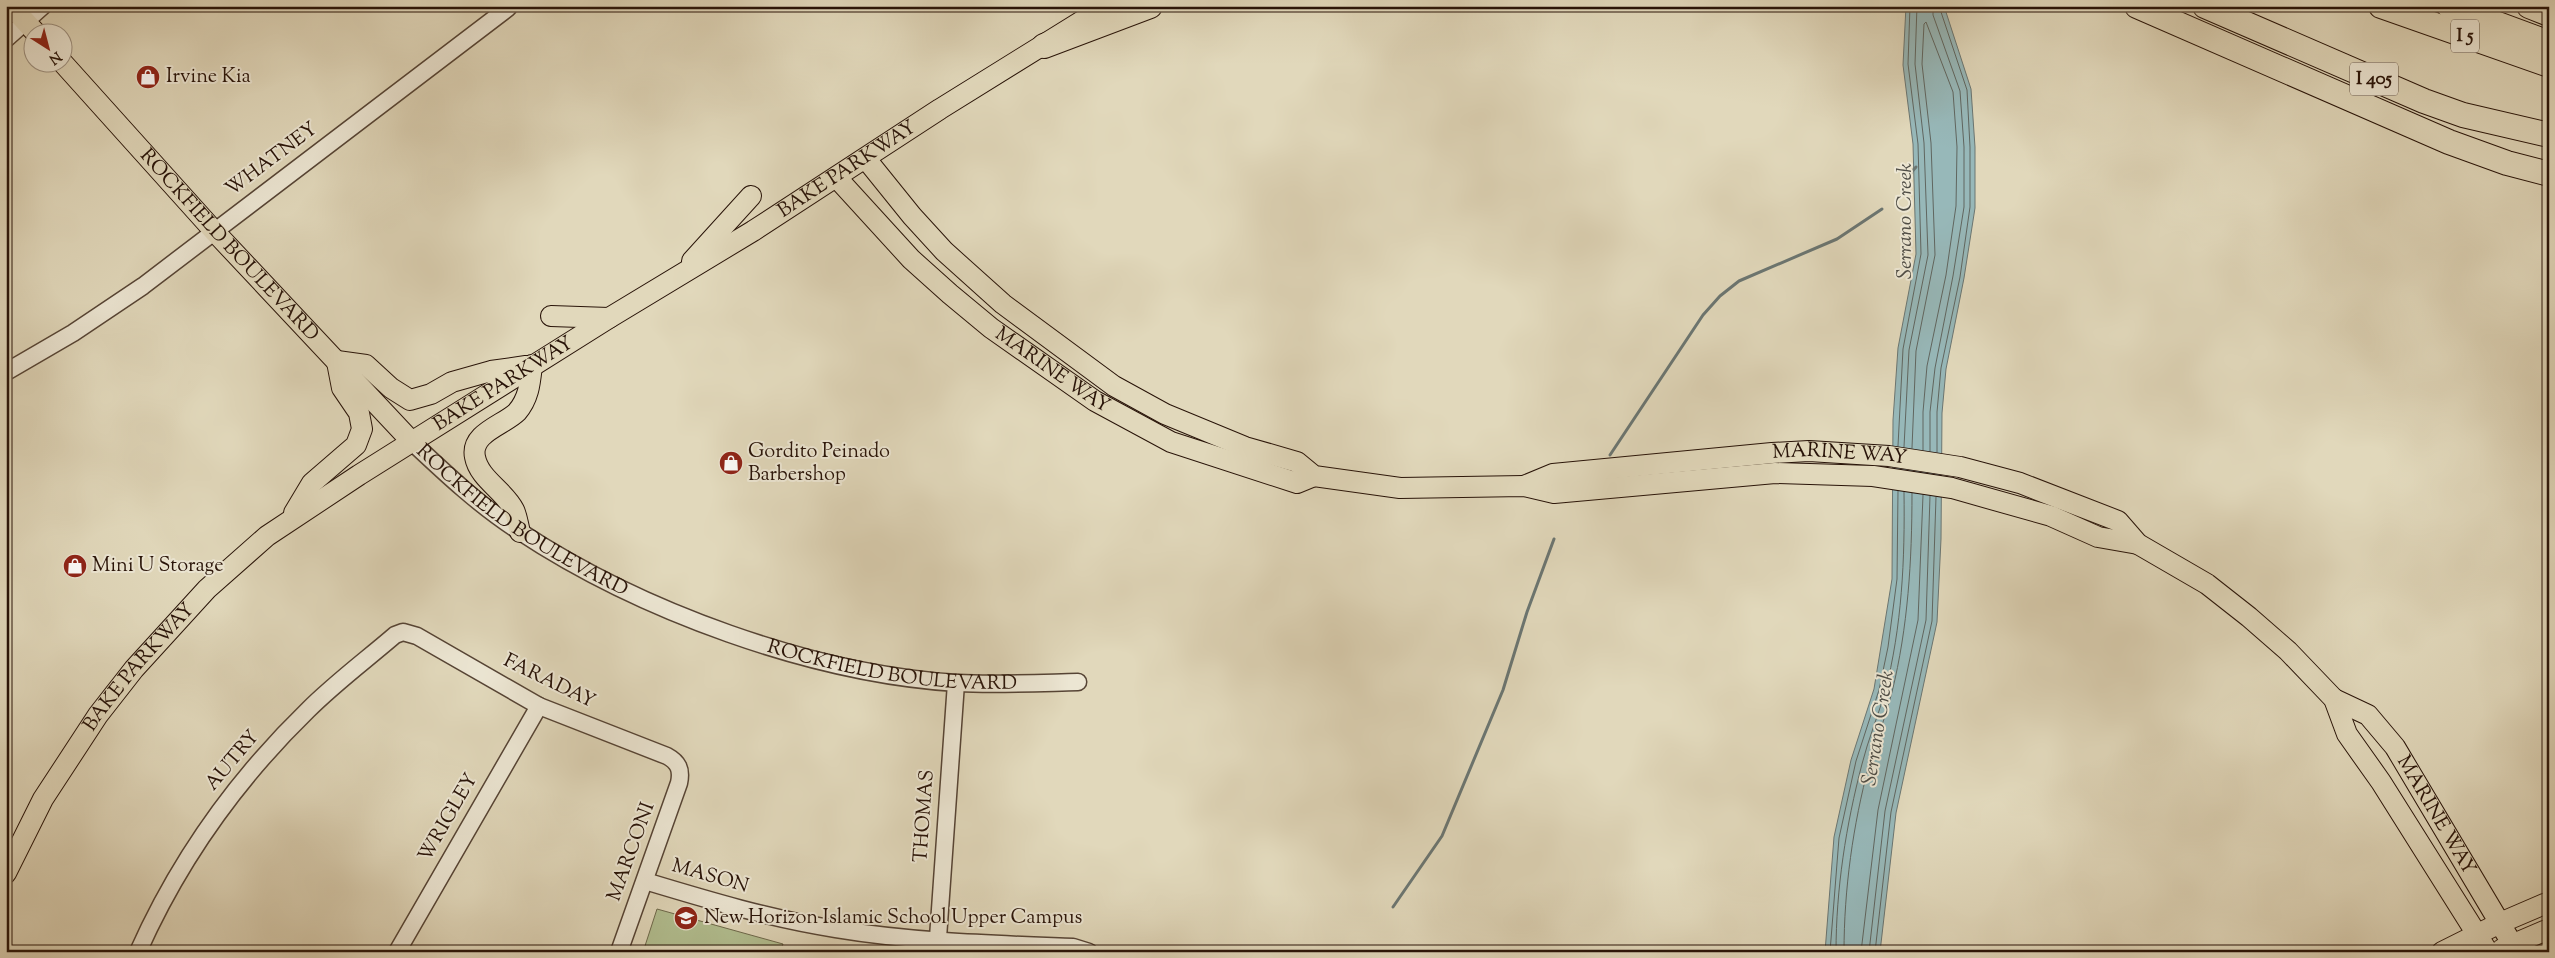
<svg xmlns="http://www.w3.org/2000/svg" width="2555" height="958" font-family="'Sorts Mill Goudy',serif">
<rect width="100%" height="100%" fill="#e1d8bb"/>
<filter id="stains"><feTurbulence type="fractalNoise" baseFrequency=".004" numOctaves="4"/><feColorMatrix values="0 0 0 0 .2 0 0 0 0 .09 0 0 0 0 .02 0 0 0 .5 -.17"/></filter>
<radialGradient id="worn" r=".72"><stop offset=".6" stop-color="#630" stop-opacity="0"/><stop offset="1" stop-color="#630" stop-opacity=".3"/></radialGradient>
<path fill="#b2bf91" stroke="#6d694c" d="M657 909 783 944 780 952H643Z"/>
<path fill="#97b8b9" stroke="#6b7672" d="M1906 6H1944L1971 89 1975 147V208L1964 278 1946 369 1942 413 1941 539 1937 622 1896 813 1880 952H1825L1834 837 1851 760 1874 689 1892 579 1893 420 1898 348 1916 254 1913 144 1903 65Z"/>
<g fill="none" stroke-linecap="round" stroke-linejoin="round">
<g stroke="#606660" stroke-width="1">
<path d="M1898 446 1903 349 1921 254 1918 144 1908 64 1910 6"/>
<path d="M1904 447 1909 350 1928 255 1924 143 1915 64 1917 6"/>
<path d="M1912 448 1916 351 1935 255 1931 143 1922 64 1924 24 1926 22 1953 92 1957 147 1956 206 1946 275 1927 366 1923 412V450"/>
<path d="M1930 451V412L1935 368 1953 276 1964 207V147L1960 91 1933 15V6"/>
<path d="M1937 452V412L1941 368 1960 277 1970 207V147L1967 90 1939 6"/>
<path d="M1830 952 1839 838 1856 761 1879 690 1888 647 1897 579 1898 491"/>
<path d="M1836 952C1836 889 1846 825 1862 764 1868 740 1878 716 1885 692 1902 627 1905 559 1904 492"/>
<path d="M1844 952C1844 889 1853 825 1869 765 1876 740 1886 717 1892 692 1908 627 1912 561 1912 493"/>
<path d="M1861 952 1878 810 1918 620 1923 495"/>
<path d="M1869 952 1885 811 1926 620 1930 496"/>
<path d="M1875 952 1891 812 1932 621 1936 497"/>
</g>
<g stroke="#6b7672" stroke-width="3">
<path d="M1903 182 1916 167"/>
<path d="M1610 455 1703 315 1720 296 1739 281 1837 239 1882 209"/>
<path d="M1393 907 1442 836 1503 690 1527 612 1554 539"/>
</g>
<g stroke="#564435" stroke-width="19">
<g id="minor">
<path d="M6 39 43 6"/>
<path d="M6 372 73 333 143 286 508 8"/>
<path id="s1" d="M412 442C446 474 480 506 519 531 640 611 812 674 957 683 997 685 1038 683 1078 682"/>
<path d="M645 881C708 900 771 919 836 929 914 942 994 944 1073 947L1089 952"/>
<path d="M138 952C179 860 236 780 308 710 335 683 366 660 395 635L403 632 417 636 539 706 667 756C678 762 682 769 679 783L619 952"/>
<path d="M397 952 539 706"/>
<path d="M937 952 956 683"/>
</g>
</g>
<g stroke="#281308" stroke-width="22">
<g id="major">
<path d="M11 6 35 32"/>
<path id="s2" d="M62 62 214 231 412 442"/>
<path d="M866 159 912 216 944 251 1003 304 1114 386 1165 414 1245 447 1297 462 1314 476 1400 488 1524 486 1554 493 1775 473 1873 476 1952 488 2051 516 2098 537 2138 544"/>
<path id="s3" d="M837 178 911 259 950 294 991 328 1095 401 1171 442 1297 483 1314 476"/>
<path d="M692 261 751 196"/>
<path d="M551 316 609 318"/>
<path d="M337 361 366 365 391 388 410 400 431 394 452 382 491 371 526 366"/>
<path id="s4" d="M1524 486 1553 474 1772 453 1809 451 1889 456 1960 467 2020 483 2118 521 2138 544 2207 584 2249 617 2288 651 2334 699 2347 734 2381 782 2488 952"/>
<path d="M294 513 312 483 356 445 362 429 359 413 342 388 337 362"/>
<path d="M520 532C518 525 517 516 514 510 505 491 479 479 475 457 470 433 504 425 517 412 529 398 530 383 532 365"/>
<path id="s5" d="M2334 699 2368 715 2395 747 2517 952"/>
<path id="s6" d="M6 873 43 799 98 715 134 669 207 589 267 536 359 475 609 318 753 231 940 109 1106 6"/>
<path d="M2502 949 2549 929"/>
<path d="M2442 952 2500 923 2549 902"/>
</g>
</g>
<g stroke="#281308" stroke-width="26">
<g id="highway">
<path d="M2137 6 2449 142 2507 163 2549 174"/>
<path d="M2205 6 2424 101 2463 115 2549 135"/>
<path d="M2381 6 2549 65"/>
<path d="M2449 6 2549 43"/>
<path d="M2529 6 2549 14"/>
<path d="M1044 46 1150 6"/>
</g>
</g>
<use href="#minor" stroke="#ece6d3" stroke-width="16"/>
<use href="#major" stroke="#e1d8bb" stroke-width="20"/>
<use href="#highway" stroke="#e1d8bb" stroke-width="24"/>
</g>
<defs>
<g id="shop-disc" transform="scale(1.25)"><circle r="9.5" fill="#8f2418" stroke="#ece6d3"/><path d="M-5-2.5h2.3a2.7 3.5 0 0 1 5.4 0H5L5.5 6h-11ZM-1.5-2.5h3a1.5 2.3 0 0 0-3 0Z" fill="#fff"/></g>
<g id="school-disc" transform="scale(1.25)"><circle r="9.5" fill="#8f2418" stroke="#ece6d3"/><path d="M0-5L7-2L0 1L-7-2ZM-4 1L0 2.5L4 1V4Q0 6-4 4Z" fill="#fff"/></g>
</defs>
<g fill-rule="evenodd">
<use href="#shop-disc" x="148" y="77"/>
<use href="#shop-disc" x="731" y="463"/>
<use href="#shop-disc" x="75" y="566"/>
<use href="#school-disc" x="686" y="918"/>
</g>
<g text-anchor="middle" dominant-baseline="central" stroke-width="4" stroke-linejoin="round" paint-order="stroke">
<g fill="#ece6d3" stroke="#635245" stroke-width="1">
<rect x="2451" y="19.5" width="28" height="33" rx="4"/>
<rect x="2350" y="62.5" width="48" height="33" rx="4"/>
</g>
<g font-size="19" font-weight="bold" fill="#281308">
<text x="2465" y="36">I 5</text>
<text x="2374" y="79">I 405</text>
</g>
<g font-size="20" fill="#281308" stroke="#ece6d3" text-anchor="start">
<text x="166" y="77">Irvine Kia</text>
<text x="748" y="452">Gordito Peinado<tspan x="748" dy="23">Barbershop</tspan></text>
<text x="92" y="566">Mini U Storage</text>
<text x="704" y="918">New Horizon Islamic School Upper Campus</text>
</g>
<g font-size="20" fill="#281308" stroke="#ece6d3">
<text transform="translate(272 160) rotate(-37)">WHATNEY</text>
<text stroke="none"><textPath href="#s6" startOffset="1116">BAKE PARKWAY</textPath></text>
<text stroke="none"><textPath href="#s2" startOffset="248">ROCKFIELD BOULEVARD</textPath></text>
<text stroke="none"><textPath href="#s3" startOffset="290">MARINE WAY</textPath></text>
<text stroke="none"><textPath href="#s6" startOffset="711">BAKE PARKWAY</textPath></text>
<text stroke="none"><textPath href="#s4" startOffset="319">MARINE WAY</textPath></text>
<text stroke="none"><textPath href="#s1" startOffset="136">ROCKFIELD BOULEVARD</textPath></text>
<text stroke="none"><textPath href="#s1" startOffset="541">ROCKFIELD BOULEVARD</textPath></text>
<text stroke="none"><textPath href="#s6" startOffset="246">BAKE PARKWAY</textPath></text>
<text transform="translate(549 682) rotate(26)">FARADAY</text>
<text transform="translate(233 761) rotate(-50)">AUTRY</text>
<text stroke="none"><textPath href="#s5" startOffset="159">MARINE WAY</textPath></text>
<text transform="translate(925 816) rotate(-86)">THOMAS</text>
<text transform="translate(449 818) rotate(-60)">WRIGLEY</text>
<text transform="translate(632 852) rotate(-70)">MARCONI</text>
<text transform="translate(710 877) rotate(16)">MASON</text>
</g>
<g font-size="21" font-style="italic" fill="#4f4d46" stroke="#ece6d3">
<text transform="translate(1906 221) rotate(-90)">Serrano Creek</text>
<text transform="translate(1879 728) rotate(-81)">Serrano Creek</text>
</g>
</g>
<rect width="2555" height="958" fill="none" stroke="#e1d8bb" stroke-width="25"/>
<rect x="8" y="8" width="2540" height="943" fill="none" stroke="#281308" stroke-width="2.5"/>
<rect x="12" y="12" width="2530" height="933" fill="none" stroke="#281308"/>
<g transform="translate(48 48) rotate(144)"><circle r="24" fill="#ece6d3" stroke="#9e9282"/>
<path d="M0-4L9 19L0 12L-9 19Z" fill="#8f2418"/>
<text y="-8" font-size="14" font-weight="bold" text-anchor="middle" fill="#281308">N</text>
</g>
<rect width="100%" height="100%" filter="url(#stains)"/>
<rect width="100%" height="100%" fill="url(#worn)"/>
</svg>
